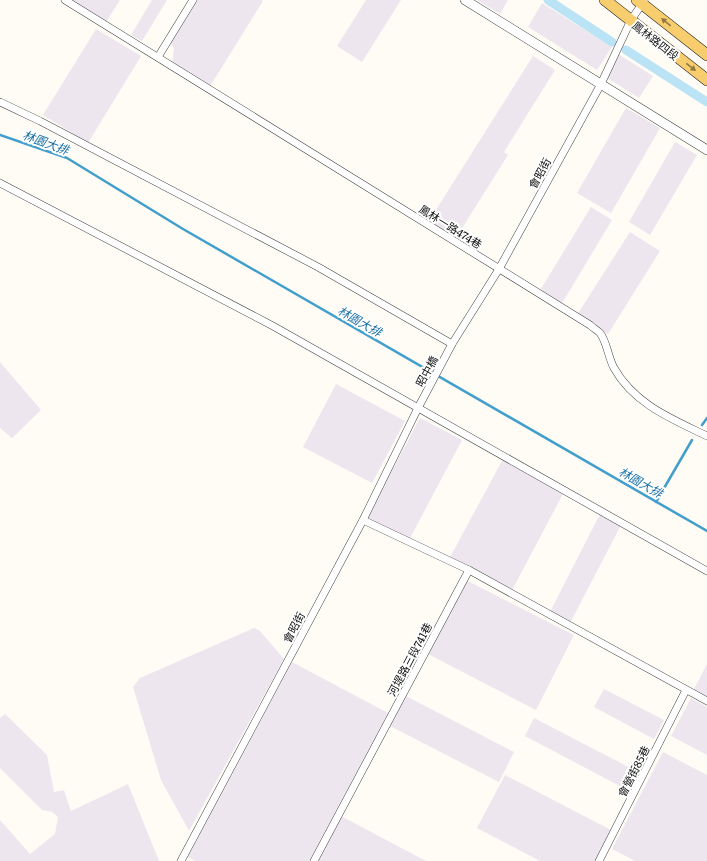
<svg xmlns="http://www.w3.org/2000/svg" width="707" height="861" font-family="Literata,'Noto Sans TC',serif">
<rect width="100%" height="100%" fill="#fffcf5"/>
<g fill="#ede6ef">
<path d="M66 0H120L105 24Z"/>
<path d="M152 0H167L142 41 131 35Z"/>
<path d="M198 0H261L263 1 209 88 172 64 174 49 171 43Z"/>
<path d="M366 0H401L362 62 337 46Z"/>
<path d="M477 0H508L500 14Z"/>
<path d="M542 3 612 47 597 70 528 27Z"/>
<path d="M96 29 141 56 88 143 43 115Z"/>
<path d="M618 54 653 76 639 98 604 76Z"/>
<path d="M533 56 555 70 504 152 508 155 454 241 427 224Z"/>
<path d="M626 108 660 128 611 213 577 193Z"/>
<path d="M675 142 697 155 650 235 629 222Z"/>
<path d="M591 207 612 220 561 305 539 292Z"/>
<path d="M630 232 660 251 608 334 577 315Z"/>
<path d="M0 362 41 410 12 438 0 428Z"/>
<path d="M336 384 405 421 372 483 303 447Z"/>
<path d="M420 418 462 440 409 540 367 518Z"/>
<path d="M503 459 564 492 510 594 448 561Z"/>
<path d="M600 514 621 525 570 623 550 612Z"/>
<path d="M464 579 574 635 536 710 426 653Z"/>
<path d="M254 628 259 630 284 659 189 831 161 780 133 687 140 678Z"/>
<path d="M292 662 388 713 309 861H195L188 857Z"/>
<path d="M707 664V698L693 691Z"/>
<path d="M604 689 664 720 654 739 594 707Z"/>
<path d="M404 695 514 752 499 782 388 725Z"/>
<path d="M691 698 707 707V755L671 736Z"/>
<path d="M5 714 47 755 54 792 64 790 71 811 128 784 159 861H0V820L30 854 55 834 58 817 52 812 42 810 0 768V718Z"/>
<path d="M534 718 640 773 631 792 525 736Z"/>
<path d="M663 752 707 775V861H635L612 849Z"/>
<path d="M505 775 613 831 598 861H540L477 828Z"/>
<path d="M341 816 426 861H318Z"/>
</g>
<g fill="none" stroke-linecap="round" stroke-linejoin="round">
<g stroke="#419ecd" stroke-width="2.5">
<path d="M0 135 67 158 183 229 707 531"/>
<path d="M702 425 707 418"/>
<path d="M656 502 692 440"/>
</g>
<g stroke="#bae3f6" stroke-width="9">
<path d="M548 0 612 42"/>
<path d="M626 50 707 102"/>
</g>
<g stroke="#444" stroke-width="8">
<g id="minor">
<path d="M65 0 590 325C593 328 597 330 600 333 607 342 608 357 614 368 634 404 672 419 707 436"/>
<path d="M158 57 193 0"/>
<path d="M0 102 40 121 318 267 452 344"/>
<path d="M0 183 273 326 707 571"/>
<path d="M469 570 707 701"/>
<path d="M181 861 363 520 418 408 452 344 499 269 601 84 631 20 644 1"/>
<path d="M314 861 469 570 363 520"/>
<path d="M599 861 686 690"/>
</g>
</g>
<g stroke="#444" stroke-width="10">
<path id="tertiary" d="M465 0 707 150"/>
</g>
<g stroke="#222" stroke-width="12">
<g id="primary">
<path d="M605 0 707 80"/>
<path d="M637 0 707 55"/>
</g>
</g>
<use href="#minor" stroke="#fff" stroke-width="7"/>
<use href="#tertiary" stroke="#fff" stroke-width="9"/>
<use href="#primary" stroke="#f7cd6d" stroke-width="11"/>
</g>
<defs><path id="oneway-solid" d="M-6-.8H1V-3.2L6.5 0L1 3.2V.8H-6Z"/></defs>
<g fill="#907844">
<use href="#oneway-solid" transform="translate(666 22) rotate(-141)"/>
<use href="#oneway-solid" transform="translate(691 67) rotate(38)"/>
</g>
<g text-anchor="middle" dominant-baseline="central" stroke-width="4" stroke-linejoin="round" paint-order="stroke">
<g font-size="11" fill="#111" stroke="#fff">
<text transform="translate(656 40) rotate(38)">鳳林路四段</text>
<text transform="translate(539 173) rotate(-61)">會昭街</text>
<text transform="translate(451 226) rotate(32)">鳳林一路474巷</text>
<text transform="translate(426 371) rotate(-61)">昭中橋</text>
<text transform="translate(293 627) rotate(-62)">會昭街</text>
<text transform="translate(409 659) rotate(-62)">河堤路三段741巷</text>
<text transform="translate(633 771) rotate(-63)">會營街85巷</text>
</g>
<g font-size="12" font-style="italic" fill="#1970a4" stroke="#fff">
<text transform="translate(46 142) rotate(20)">林園大排</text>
<text transform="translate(360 321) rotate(30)">林園大排</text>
<text transform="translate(641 482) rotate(30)">林園大排</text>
</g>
</g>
</svg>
